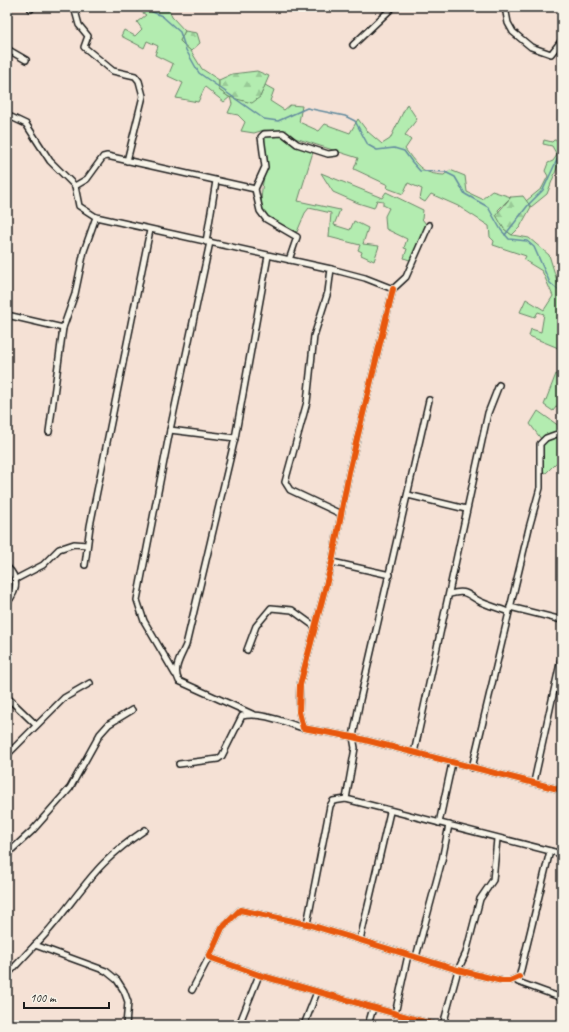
<svg xmlns="http://www.w3.org/2000/svg" width="569" height="1032" font-family="Caveat,sans-serif">
<defs>
<pattern id="forest-firs" width="22" height="20" patternUnits="userSpaceOnUse"><rect width="22" height="20" fill="#b3ecb0"/><path d="M5 1l3.5 6h-7zM16 11l3.5 6h-7z" fill="#99ca97"/></pattern>
</defs>
<rect width="100%" height="100%" fill="#f5e1d5"/>
<filter id="ink" filterUnits="userSpaceOnUse"><feTurbulence type="fractalNoise" baseFrequency=".025" numOctaves="2"/><feDisplacementMap in="SourceGraphic" scale="8" xChannelSelector="R" yChannelSelector="G"/><feConvolveMatrix kernelMatrix="1 2 1 2 8 2 1 2 1" color-interpolation-filters="sRGB"/></filter>
<g filter="url(#ink)">
<g fill="#b3ecb0" stroke="#688466">
<path d="M134 7H168L172 17 185 31 180 41 191 51 202 69 219 80V90L229 97H260L265 85 274 90 270 101 284 110 290 105 302 106 299 122 319 131 325 124 350 133 358 119 367 131 382 144 390 139 407 104 417 119 405 135 411 140 405 149C418 166 422 174 444 175L450 170 465 176 467 192 482 199 492 191 511 197 498 210 504 229 512 235 529 238 549 255 559 287 562 288V352L556 347 529 336 531 329 541 332 544 314 538 312 535 317 520 312 526 299 544 310 553 296 542 271 524 260 526 256 493 245 494 241 490 237 489 226 458 206 431 194 425 202 420 199 422 189 408 183 403 194 387 188 388 185 354 169 358 158 295 138 284 131 264 130 254 133 241 131 245 122 238 115 228 113 232 104 230 97 224 102 205 87 198 102 176 98 183 83 168 76 173 64 155 55 158 46 147 41 144 48 121 36 124 30 135 36 142 29 137 22 146 15Z"/>
<path d="M276 135 285 136 289 141 313 152 298 201 340 210 334 225 350 230 354 221 368 228 363 244 379 246 374 261 361 255 362 252 358 250 360 245 329 237 331 213 309 208 305 213 297 232C287 228 274 224 266 216 256 205 265 174 267 160 268 151 262 145 266 136Z"/>
<path d="M544 140 552 142 554 140 562 141V155L547 194 531 207 526 201 542 188 548 176 545 171 548 163 553 161 557 155 552 146 543 144Z"/>
<path d="M321 173 382 198 386 192 423 210 422 219 426 224 412 261 404 258 407 249 404 248 407 239 386 229 385 216 389 208 383 205V201L377 200 374 208 358 203 333 192Z"/>
<path d="M556 374 562 377V399L553 411 544 405Z"/>
<path d="M538 411 559 426 562 425V457L546 473 542 471V451L544 443 530 424Z"/>
</g>
<g fill="url(#forest-firs)" stroke="#688466">
<path d="M185 31 197 33 200 43 191 51 180 41Z"/>
<path d="M257 71 269 76 260 97 252 103 229 97 219 90V80L232 74Z"/>
<path d="M523 196 531 207 520 227 512 235 504 229 496 215 511 197Z"/>
</g>
<g fill="none" stroke-linecap="round" stroke-linejoin="round">
<g stroke="#638b9e" stroke-width="1.5">
<path d="M141 7 162 16 180 32 186 50 199 73 264 119 278 121 307 108 345 116 355 121 368 145 377 150 394 148 404 151 412 162 420 171 445 172 455 177 465 194 488 207 501 230 509 239 527 241 534 247 550 283 562 293"/>
<path d="M505 235 529 204 543 190 562 149"/>
</g>
<g stroke="#1c1c1c" stroke-width="8">
<g id="street">
<path d="M74 7 79 25 88 36 84 47 113 71 135 76 139 81 143 96 127 161"/>
<path d="M505 7 508 23 513 32 531 47 551 54 562 40"/>
<path d="M31 9 32 7"/>
<path d="M353 45 393 7"/>
<path d="M7 49 26 60"/>
<path d="M7 115 26 124 50 161 75 186 79 206 96 217 331 269 365 278 393 289 406 277 429 225"/>
<path d="M75 186 87 179 103 157 107 156 255 189"/>
<path d="M206 242 216 181"/>
<path d="M289 260 297 237 266 219 260 211 255 189 265 167 261 137 264 134 283 133 297 144 328 154 336 153"/>
<path d="M331 269 328 292 314 336 307 402 285 482 290 490 341 514"/>
<path d="M393 289 349 472 332 562 300 685 299 712 303 728 353 737 562 790"/>
<path d="M7 315 63 328"/>
<path d="M429 400 360 700 353 737 355 748 346 799 562 854"/>
<path d="M170 430 235 438"/>
<path d="M49 432 63 328 75 294 84 251 96 217"/>
<path d="M408 495 466 509"/>
<path d="M332 562 390 575"/>
<path d="M85 565 90 526 150 230"/>
<path d="M7 567C20 579 17 591 7 603"/>
<path d="M16 579 43 565 59 549 74 544 87 545"/>
<path d="M450 594C467 589 467 595 481 602 490 606 499 608 508 612"/>
<path d="M510 607 562 620"/>
<path d="M247 650 256 626 271 608 292 610 314 626"/>
<path d="M175 674 144 621 137 600 170 430 210 242"/>
<path d="M7 697 36 725"/>
<path d="M252 714 179 681C172 669 181 657 186 645L235 438 268 256"/>
<path d="M414 753 488 413 499 385"/>
<path d="M7 755 64 698 90 683"/>
<path d="M179 764 218 759 222 756 242 716C262 712 284 722 303 728"/>
<path d="M472 768 529 528 540 488V444L546 438 557 434"/>
<path d="M534 782 562 654"/>
<path d="M439 823 452 763"/>
<path d="M550 851 518 982 562 998"/>
<path d="M7 854 32 831 70 788 100 734 109 724 132 710"/>
<path d="M307 924 330 806 333 801 346 799"/>
<path d="M360 940 390 812"/>
<path d="M35 945C61 920 79 888 104 863 117 850 130 840 145 830"/>
<path d="M416 957 442 860 449 825"/>
<path d="M7 975 35 945 106 971 117 980 124 991 128 1002 126 1025"/>
<path d="M192 990 209 957"/>
<path d="M395 1014 408 955"/>
<path d="M239 1025 259 975"/>
<path d="M304 1025 317 992"/>
<path d="M368 1025 373 1008"/>
<path d="M435 1025 259 975 209 957 222 928 240 910 307 924 458 970 502 981H510L519 977"/>
<path d="M443 1025 458 970 466 953 480 899 493 880 497 839"/>
</g>
</g>
<use href="#street" stroke="#f7f3e8" stroke-width="5"/>
<g stroke="#f7f3e8" stroke-width="8">
<g id="cycleway">
<path d="M393 289 349 472 332 562 300 685 299 712 303 728 353 737 562 790"/>
<path d="M435 1025 259 975 209 957 222 928 240 910 307 924 458 970 502 981H510L519 977"/>
</g>
</g>
<use href="#cycleway" stroke="#e8590c" stroke-width="6"/>
</g>
</g>
<rect width="569" height="1032" fill="none" stroke="#f7f3e8" stroke-width="24"/>
<rect x="12" y="12" width="545" height="1008" fill="none" stroke="#1c1c1c" stroke-width="1.5" filter="url(#ink)"/>
<path d="M24 1002v6h85v-6" fill="none" stroke="#1c1c1c" stroke-width="2"/>
<text x="30" y="1002" font-size="12" fill="#1c1c1c" stroke="#f7f3e8" stroke-width="3" paint-order="stroke">100 m</text>
</svg>
